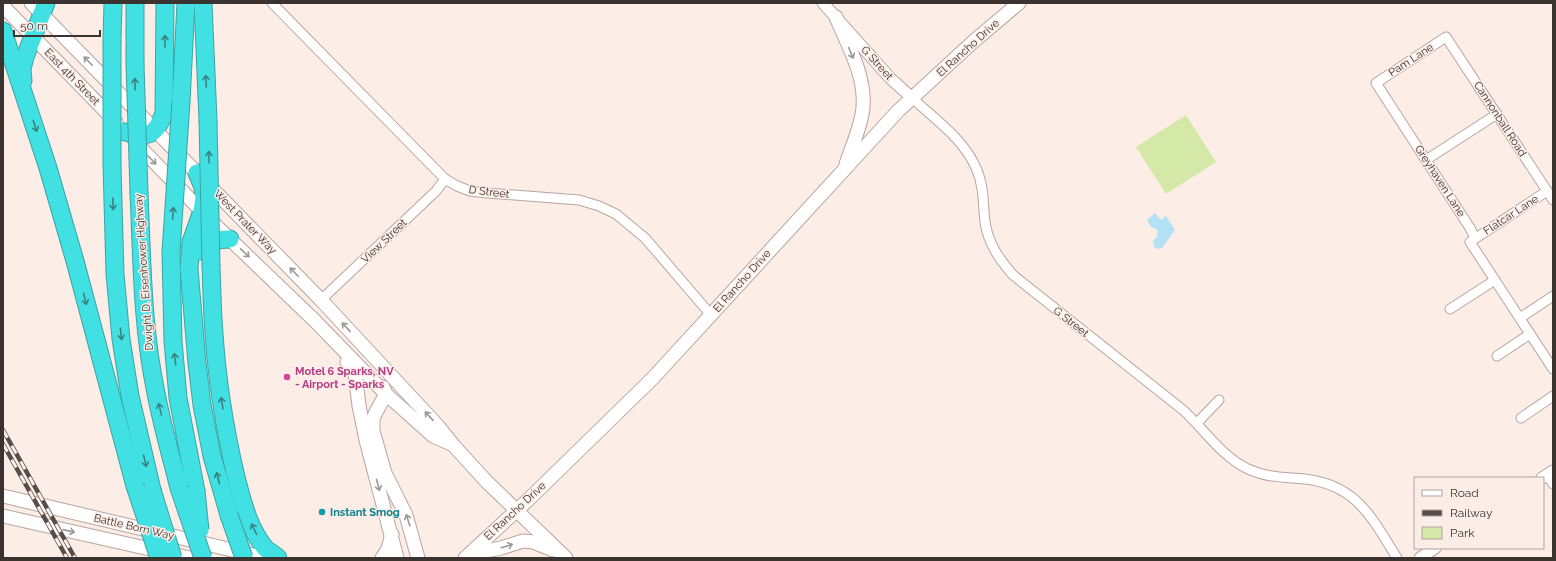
<svg xmlns="http://www.w3.org/2000/svg" width="1556" height="561" font-family="Raleway,sans-serif">
<rect width="100%" height="100%" fill="#fdede7"/>
<path fill="#d4e9a7" d="M1186 115 1216 162 1166 194 1136 147Z"/>
<path fill="#b3e2f7" d="M1155 213 1161 220 1166 216 1175 230 1162 248 1158 249 1154 247 1153 241 1157 236 1158 230 1151 227 1147 220Z"/>
<g fill="none" stroke-linecap="round" stroke-linejoin="round">
<g stroke="#b8a59e" stroke-width="11">
<g id="minor">
<path d="M272 3 445 179 457 186 470 191 487 193 579 200 599 206 616 214 645 238 711 315"/>
<path d="M912 98C936 120 964 139 977 170 984 187 983 204 985 222 988 243 999 259 1013 275L1183 410C1204 429 1222 457 1248 469 1267 478 1285 477 1305 479 1357 485 1372 518 1397 558"/>
<path d="M1426 160 1497 114"/>
<path d="M1547 191 1470 242 1553 369"/>
<path d="M1475 238 1470 228 1376 83 1446 37 1553 200"/>
<path d="M321 300 436 191 445 179"/>
<path d="M1450 309 1495 280"/>
<path d="M1520 318 1553 296"/>
<path d="M1497 356 1530 334"/>
<path d="M1521 418 1553 396"/>
<path d="M1197 423 1219 400"/>
<path d="M1547 475 1553 484"/>
</g>
</g>
<g stroke="#b8a59e" stroke-width="13">
<g id="tertiary">
<path d="M823 3 890 78 912 98"/>
<path d="M1542 478 1553 471"/>
<path d="M1420 558 1435 548"/>
</g>
</g>
<g stroke="#b8a59e" stroke-width="15">
<g id="secondary">
<path d="M31 3 321 300 438 426 454 446 487 482 566 558"/>
<path d="M3 6 116 122"/>
<path d="M836 17C848 46 866 76 863 108 861 127 852 146 846 164"/>
<path d="M135 142 212 222 314 320 386 394 433 436 451 444"/>
<path d="M347 362 355 372 359 406 366 440 397 558"/>
<path d="M383 387 386 394 376 412 373 419V431L385 473 406 515 418 558"/>
<path d="M3 496 266 558"/>
<path d="M3 516 190 558"/>
<path d="M470 554 501 548 523 541 533 542 553 550"/>
<path d="M382 558 388 549 392 534"/>
<path d="M465 558 528 500 653 378 898 111 974 41 1019 3"/>
</g>
</g>
<g stroke="#3fa3a4" stroke-width="19">
<g id="motorway">
<path d="M203 3 208 120"/>
<path d="M3 31 48 168 75 261 135 486"/>
<path d="M112 40 113 3"/>
<path d="M135 63V3"/>
<path d="M23 81 22 69 25 57 46 3"/>
<path d="M181 102 186 3"/>
<path d="M125 132C147 137 155 138 164 113L165 3"/>
<path d="M112 165 115 274 121 339 130 396 152 490"/>
<path d="M197 173 203 187 204 198 202 211 191 242 189 269 197 363 202 405 212 456 229 515"/>
<path d="M139 193C142 259 142 327 156 393 162 425 171 456 179 488"/>
<path d="M201 251C209 241 217 239 230 239"/>
<path d="M171 252 173 341 178 398 196 491"/>
<path d="M211 266C212 288 212 311 214 333 217 381 225 430 236 477 242 500 249 530 266 549 270 552 275 555 278 558"/>
</g>
</g>
<use href="#minor" stroke="#fff" stroke-width="9"/>
<use href="#tertiary" stroke="#fff" stroke-width="11"/>
<use href="#secondary" stroke="#fff" stroke-width="13"/>
<use href="#motorway" stroke="#41e0e3" stroke-width="17"/>
<g stroke="#564d4a" stroke-width="4.5">
<g id="rail">
<path d="M3 430 75 558"/>
<path d="M3 444 67 558"/>
</g>
</g>
<use href="#rail" stroke="#fdede7" stroke-width="3" stroke-dasharray="9" stroke-linecap="butt"/>
<g stroke="#3fa3a4" stroke-width="19" stroke-linecap="butt">
<g id="motorway-bridge">
<path d="M135 63 139 193"/>
<path d="M208 120 211 266"/>
<path d="M112 165V40"/>
<path d="M171 252 181 102"/>
<path d="M135 486 159 558"/>
<path d="M179 488 203 558"/>
<path d="M152 490 173 558"/>
<path d="M196 491 200 530"/>
<path d="M229 515 244 558"/>
</g>
</g>
<use href="#motorway-bridge" stroke="#41e0e3" stroke-width="17"/>
</g>
<defs><path id="oneway-shaft" d="M-6 0H5M1.5-3L5.5 0L1.5 3" fill="none" stroke-width="1.6" stroke-linecap="round" stroke-linejoin="round"/></defs>
<g stroke="#3e8181">
<use href="#oneway-shaft" transform="translate(165 41) rotate(-90)"/>
<use href="#oneway-shaft" transform="translate(206 81) rotate(-93)"/>
<use href="#oneway-shaft" transform="translate(135 84) rotate(-91)"/>
<use href="#oneway-shaft" transform="translate(35 126) rotate(72)"/>
<use href="#oneway-shaft" transform="translate(209 157) rotate(-91)"/>
<use href="#oneway-shaft" transform="translate(113 204) rotate(88)"/>
<use href="#oneway-shaft" transform="translate(173 213) rotate(-86)"/>
<use href="#oneway-shaft" transform="translate(85 299) rotate(75)"/>
<use href="#oneway-shaft" transform="translate(121 334) rotate(84)"/>
<use href="#oneway-shaft" transform="translate(175 359) rotate(-97)"/>
<use href="#oneway-shaft" transform="translate(222 403) rotate(-99)"/>
<use href="#oneway-shaft" transform="translate(160 409) rotate(-104)"/>
<use href="#oneway-shaft" transform="translate(145 461) rotate(76)"/>
<use href="#oneway-shaft" transform="translate(218 478) rotate(-105)"/>
<use href="#oneway-shaft" transform="translate(254 529) rotate(-116)"/>
</g>
<g stroke="#9d9998">
<use href="#oneway-shaft" transform="translate(851 53) rotate(67)"/>
<use href="#oneway-shaft" transform="translate(88 61) rotate(-134)"/>
<use href="#oneway-shaft" transform="translate(152 160) rotate(46)"/>
<use href="#oneway-shaft" transform="translate(245 253) rotate(44)"/>
<use href="#oneway-shaft" transform="translate(294 272) rotate(-134)"/>
<use href="#oneway-shaft" transform="translate(346 327) rotate(-133)"/>
<use href="#oneway-shaft" transform="translate(429 416) rotate(-133)"/>
<use href="#oneway-shaft" transform="translate(378 485) rotate(75)"/>
<use href="#oneway-shaft" transform="translate(408 520) rotate(-108)"/>
<use href="#oneway-shaft" transform="translate(69 531) rotate(13)"/>
<use href="#oneway-shaft" transform="translate(507 546) rotate(-17)"/>
</g>
<circle fill="#d1479c" stroke="#fdede7" stroke-width="1.5" cx="287" cy="377" r="4"/>
<circle fill="#0f9aa8" stroke="#fdede7" stroke-width="1.5" cx="322" cy="512" r="4"/>
<g text-anchor="middle" dominant-baseline="central" stroke-width="3" stroke-linejoin="round" paint-order="stroke">
<g font-size="11" fill="#3b3330" stroke="#fdede7">
<text transform="translate(968 48) rotate(-42)">El Rancho Drive</text>
<text transform="translate(1411 60) rotate(-33)">Pam Lane</text>
<text transform="translate(877 63) rotate(48)">G Street</text>
<text transform="translate(72 77) rotate(46)">East 4th Street</text>
<text transform="translate(1500 119) rotate(57)">Cannonball Road</text>
<text transform="translate(1440 181) rotate(57)">Greyhaven Lane</text>
<text transform="translate(489 192) rotate(7)">D Street</text>
<text transform="translate(1511 215) rotate(-33)">Flatcar Lane</text>
<text transform="translate(245 222) rotate(46)">West Prater Way</text>
<text transform="translate(384 241) rotate(-44)">View Street</text>
<text transform="translate(144 272) rotate(-94)">Dwight D. Eisenhower Highway</text>
<text transform="translate(742 281) rotate(-48)">El Rancho Drive</text>
<text transform="translate(1071 322) rotate(38)">G Street</text>
<text transform="translate(515 511) rotate(-43)">El Rancho Drive</text>
<text transform="translate(134 527) rotate(13)">Battle Born Way</text>
</g>
<g font-size="11" font-weight="bold" fill="#b23c85" stroke="#fdede7" text-anchor="start">
<text x="295" y="371">Motel 6 Sparks, NV<tspan x="295" dy="13">- Airport - Sparks</tspan></text>
</g>
<g font-size="11" font-weight="bold" fill="#0d838f" stroke="#fdede7" text-anchor="start">
<text x="330" y="512">Instant Smog</text>
</g>
</g>
<rect width="1556" height="561" fill="none" stroke="#3b3330" stroke-width="8"/>
<rect x="1414" y="477" width="130" height="72" fill="#fdede7" stroke="#afa39e"/>
<rect x="1422" y="490" width="20" height="6" fill="#ffffff" stroke="#afa39e"/>
<text x="1450" y="497" font-size="12" fill="#3b3330">Road</text>
<rect x="1422" y="510" width="20" height="6" fill="#564d4a" stroke="#afa39e"/>
<text x="1450" y="517" font-size="12" fill="#3b3330">Railway</text>
<rect x="1422" y="527" width="20" height="12" fill="#d4e9a7" stroke="#afa39e"/>
<text x="1450" y="537" font-size="12" fill="#3b3330">Park</text>
<path d="M14 30v6h86v-6" fill="none" stroke="#3b3330" stroke-width="2"/>
<text x="20" y="30" font-size="12" fill="#3b3330" stroke="#fdede7" stroke-width="3" paint-order="stroke">50 m</text>
</svg>
